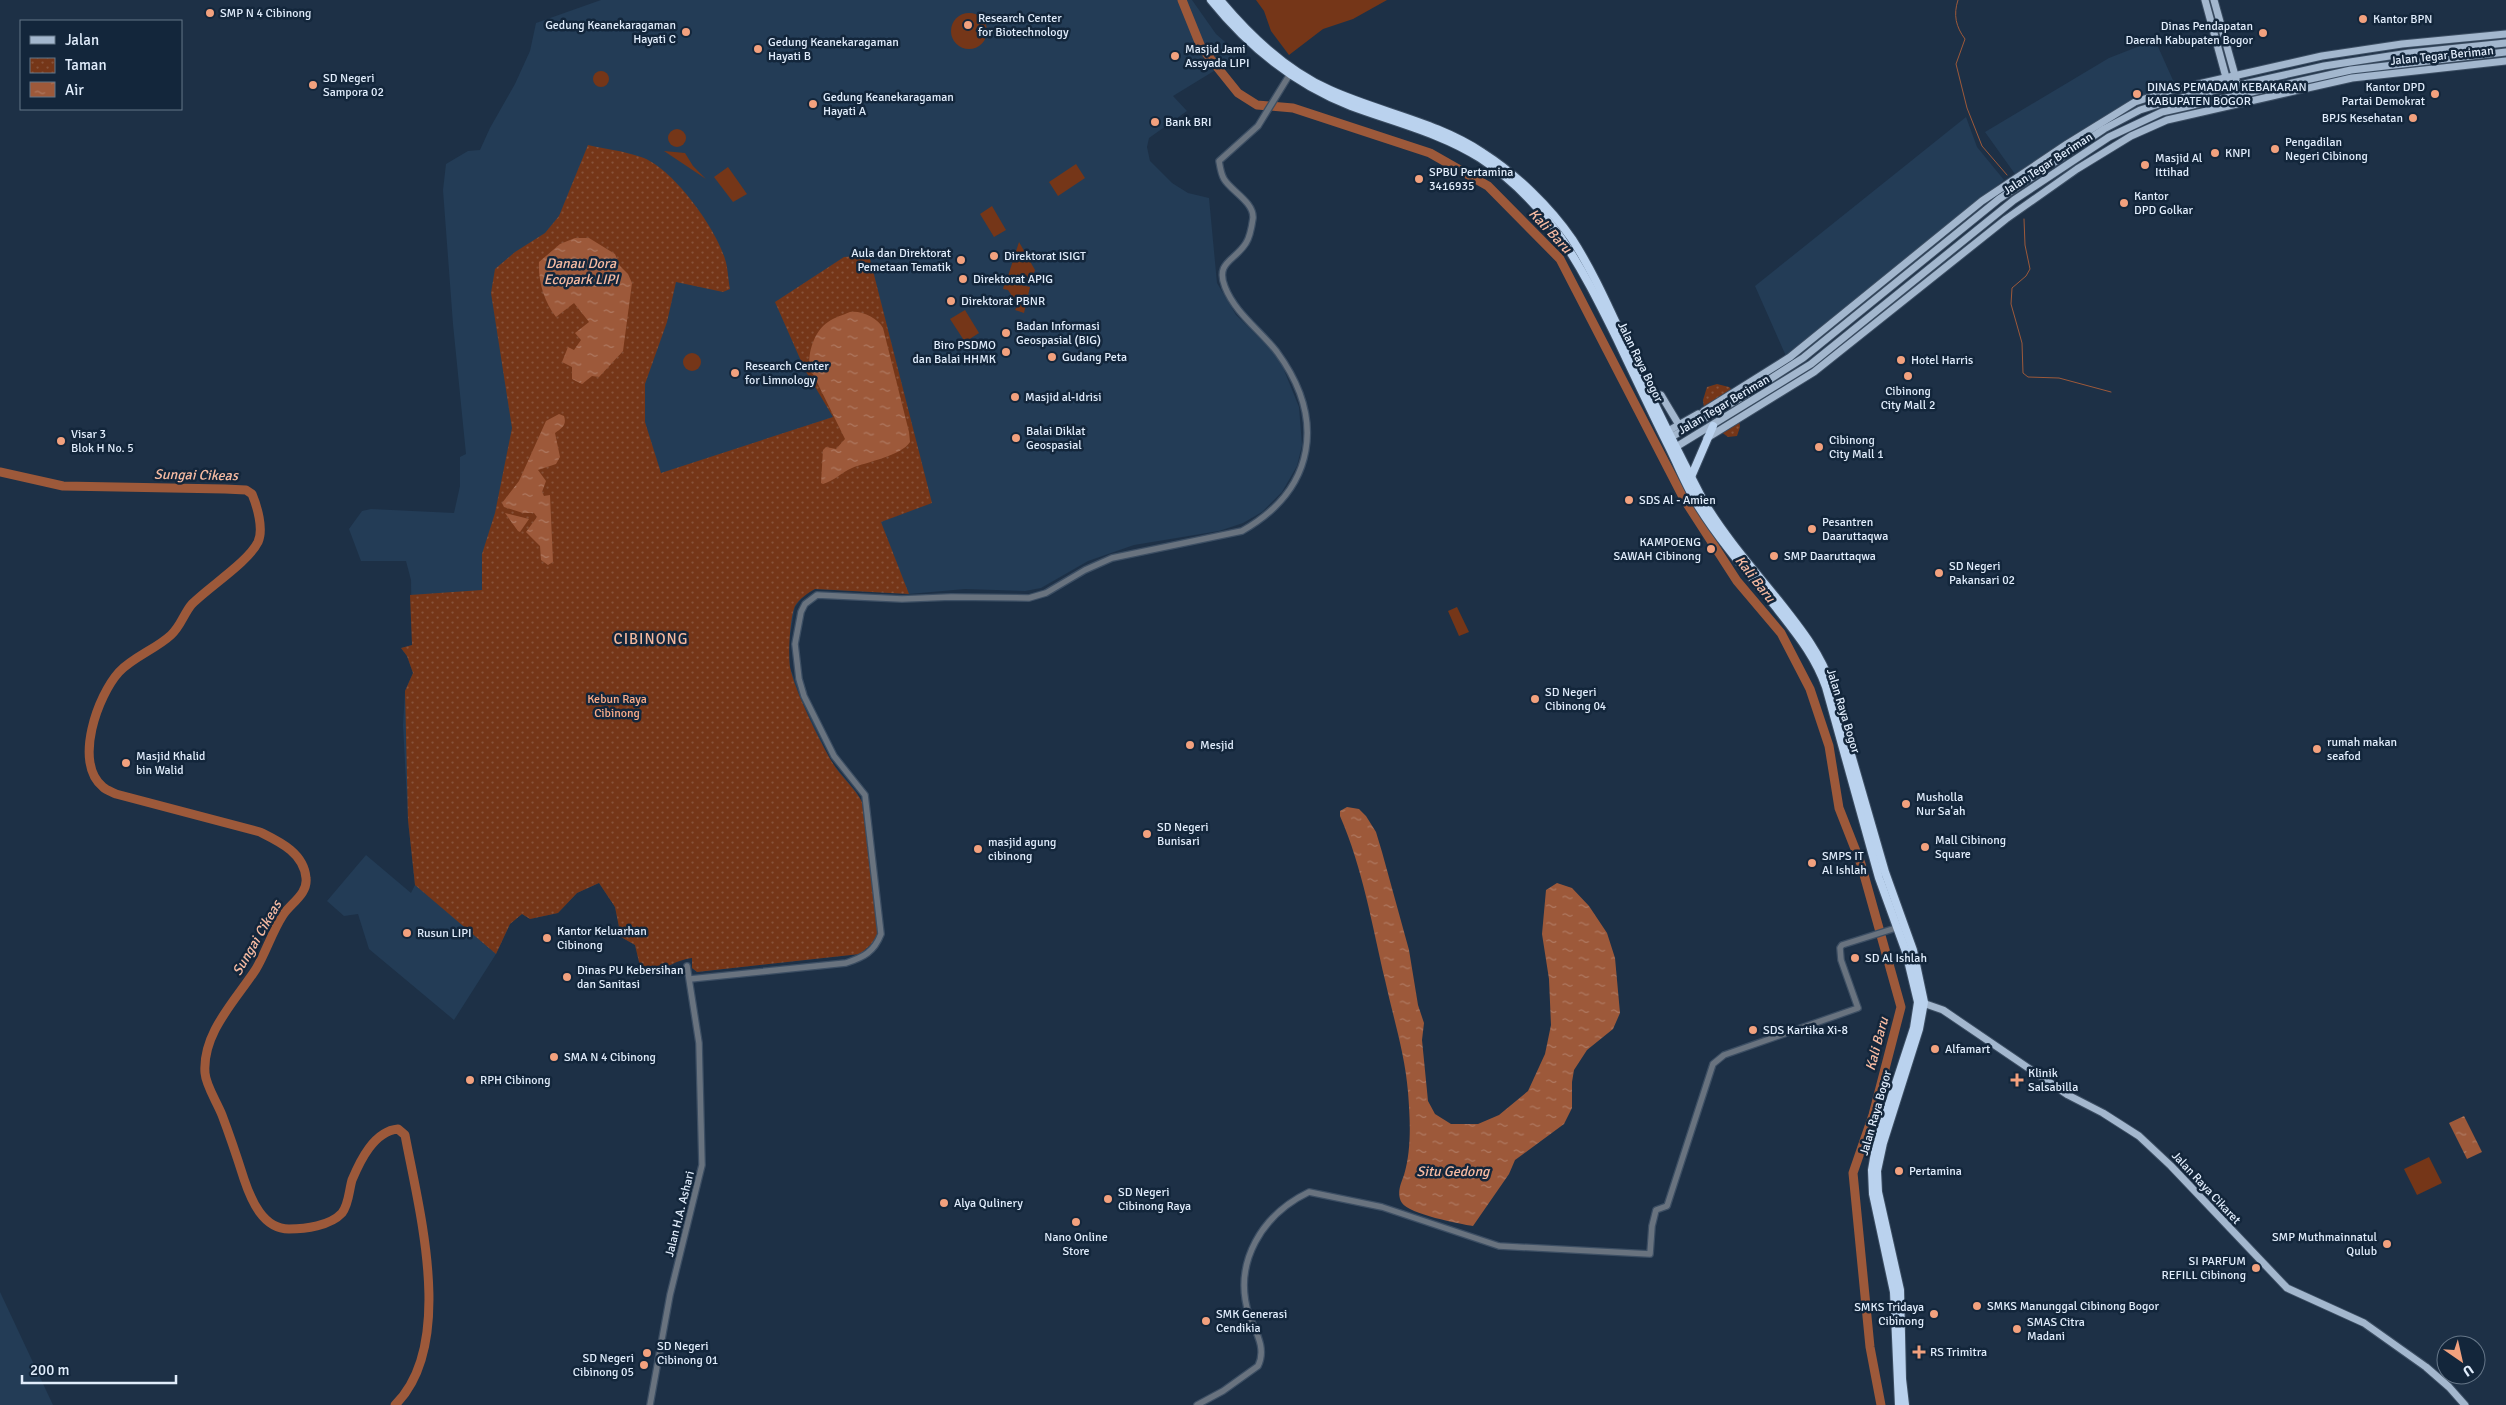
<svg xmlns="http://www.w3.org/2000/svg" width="2506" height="1405" font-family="Signika,sans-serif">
<defs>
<pattern id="park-dots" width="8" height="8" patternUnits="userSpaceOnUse" patternTransform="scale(1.25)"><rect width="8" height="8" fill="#753618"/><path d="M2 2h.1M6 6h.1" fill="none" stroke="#88533a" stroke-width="1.8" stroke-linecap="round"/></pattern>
<pattern id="water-ripples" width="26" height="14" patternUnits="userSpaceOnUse" patternTransform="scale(1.25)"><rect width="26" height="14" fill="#9d593a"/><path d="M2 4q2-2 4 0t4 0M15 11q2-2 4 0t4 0" fill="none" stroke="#af7961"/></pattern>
</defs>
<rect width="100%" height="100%" fill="#1d3046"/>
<g fill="#233c56">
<path d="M601 0H1192L1216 34 1240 55 1173 96 1187 111 1149 138 1147 147 1150 161 1172 183 1188 193 1209 198 1217 283 1236 315 1273 351 1282 365 1299 407 1302 445 1297 466 1282 492 1262 512 1243 523 1219 531 1134 545 1088 561 1041 588 1025 591 965 589 909 594 815 589 805 594 795 607 788 647 790 668 825 749 833 764 856 791 862 802 878 932 860 954 697 972 692 968V958L678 960 652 973H644L640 966 635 945 621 937 615 907 599 883 577 893 558 913 530 919 522 914 510 924 496 954 454 1020 369 949 358 914 344 916 327 901 366 855 411 893 415 885 408 820 403 725 405 691 413 673 407 656 401 648 412 645 411 580 406 561H361L349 529 362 511 371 509 454 513 460 486V457L466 454 453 324 443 190 446 164 468 151 480 150 490 128 515 84 530 51 536 23Z"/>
<path d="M2155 40 2176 87 2149 93 2087 127 2015 174 1985 132 2109 58Z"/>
<path d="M1966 117 1977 147 2004 180 1786 356 1755 286Z"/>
<path d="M0 1292 53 1405H0Z"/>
</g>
<g fill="#753618">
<path d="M1256 0H1387L1353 19 1323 29 1289 55 1271 31 1264 11Z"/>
<circle cx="969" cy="31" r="18"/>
<circle cx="601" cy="79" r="8"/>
<circle cx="677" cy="138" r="9"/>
<path d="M664 151 685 153 693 166 706 179Z"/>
<path d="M1076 164 1085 178 1058 196 1049 182Z"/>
<path d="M728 167 747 194 733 202 714 177Z"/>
<path d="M992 206 1006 230 994 237 980 214Z"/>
<path d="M1019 242 1035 270 1031 282 1008 276Z"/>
<path d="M1005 281 1030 287 1024 313 1015 310 1018 305 1008 290 1003 289Z"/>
<path d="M965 310 979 333 965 342 950 319Z"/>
<circle cx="692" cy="362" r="9"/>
<path d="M1457 607 1469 632 1459 636 1448 611Z"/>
<path d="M2429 1157 2442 1183 2417 1195 2404 1169Z"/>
</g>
<g fill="url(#park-dots)">
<path d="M588 145C605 149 624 151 641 157 672 167 716 228 725 259 728 268 728 279 730 289L723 292 676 282 667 322 645 384V422L661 473 833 417 805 370 775 302 844 257 869 255 932 503 881 522 909 594 815 589C808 593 799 599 795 606 790 617 788 655 790 667 794 689 820 742 832 762 841 777 854 787 862 802L878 932 874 942 860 954 697 972 692 968V958C674 960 660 973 644 973L640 966 635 945 621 937 615 907 599 883 577 893 558 913 530 919 522 914 510 924 496 954 415 885 408 820 405 691 413 673 407 656 401 648 412 645 410 595 482 590V554L495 513 512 428 491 293 495 269 515 252 545 233 559 216Z"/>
<path d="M1717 384 1729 387 1733 391 1704 409 1703 400 1707 387Z"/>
<path d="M1739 420 1740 427 1737 436 1728 437 1720 431Z"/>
</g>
<g fill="url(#water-ripples)">
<path d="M575 238H589L615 254 620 266 628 274 632 283 623 351 599 377 592 376 582 384 572 379V367L562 362 568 347 574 350 581 340 575 333 589 322 574 303 556 317C544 302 538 281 539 262L560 244Z"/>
<path d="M850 312C861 310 878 318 883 328L909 432 910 442C901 456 866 462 852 468 842 472 834 481 823 484L821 483 823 450 826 447 836 449 845 439 810 368C807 353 815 330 828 322 835 317 843 315 850 312Z"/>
<path d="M559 414 564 416C567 425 562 428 555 433L560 457 556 464 538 470 546 481 542 492 544 496 550 495 553 562 548 565 541 560 540 546 526 532 537 517 534 513H523L504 507 502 503 519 481 546 421Z"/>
<path d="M505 513 529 519 520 532 518 531Z"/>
<path d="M1347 807 1359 809 1366 816 1376 832 1382 852 1409 950 1418 1005 1424 1023 1422 1040 1428 1101 1435 1114 1451 1124H1478L1499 1115 1528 1091 1545 1054 1551 1025 1549 979 1542 934 1546 890 1557 883 1572 888 1589 906 1607 933 1615 958 1620 1013 1613 1029 1587 1050 1574 1070 1572 1082V1108L1564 1124 1515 1160 1509 1174 1473 1226C1460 1224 1409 1214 1402 1203 1396 1194 1401 1183 1404 1175 1412 1149 1410 1117 1408 1092 1405 1054 1393 1017 1385 980 1372 925 1363 869 1340 816V811Z"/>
<path d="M2464 1116 2482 1152 2467 1159 2449 1123Z"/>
</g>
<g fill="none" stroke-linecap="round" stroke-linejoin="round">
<g stroke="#9d593a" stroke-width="1">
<path d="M1958 0C1953 15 1956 27 1965 39L1956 64 1967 108 1982 146 2007 175"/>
<path d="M2024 219 2025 245 2030 269 2026 276 2012 288 2011 304 2022 343 2023 373 2028 377 2059 378 2111 392"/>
</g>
<g stroke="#9d593a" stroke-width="9">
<path d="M1182 0 1201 47 1238 93 1257 105 1293 108 1430 153 1488 186 1560 259 1684 499 1737 581 1781 633 1810 689 1829 746 1839 808 1861 864 1901 1007 1873 1115 1853 1173 1870 1347 1881 1405"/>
<path d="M0 472 63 486 225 489 246 490 252 494C257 506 264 529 258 542 248 562 210 586 192 604 184 613 181 626 171 635 156 649 133 657 119 672 98 695 73 763 103 787 106 790 112 792 116 794L260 832C280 842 304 853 306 878 308 894 291 903 283 915 272 932 266 952 256 969 236 1000 202 1033 205 1073 206 1086 217 1102 222 1115 230 1136 237 1157 244 1179 251 1200 263 1229 289 1229 305 1229 330 1226 342 1213 349 1204 349 1190 352 1180 360 1161 374 1131 398 1129L405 1135C419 1210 456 1345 395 1405"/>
</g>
<g stroke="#3c4e63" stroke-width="8">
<g id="minor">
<path d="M690 979 846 963C864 957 874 952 881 934L865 795 834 756 804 696 799 679 795 644 801 612 805 604 817 595 902 599 951 597 1029 598 1046 593 1085 570 1112 558 1242 531C1316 489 1326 419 1277 352 1260 330 1235 313 1225 287 1215 262 1235 261 1246 243 1250 237 1252 225 1253 218 1254 202 1231 191 1224 179 1221 174 1220 167 1219 161L1258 126 1290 74"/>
<path d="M650 1405 670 1295 702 1165 699 1043 687 966"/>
<path d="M1197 1405 1223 1391 1258 1366C1267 1348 1255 1331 1249 1315 1232 1262 1263 1214 1309 1192L1382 1207 1499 1246 1650 1254 1652 1226 1656 1210 1667 1206 1713 1064 1724 1055 1858 1008 1841 960 1840 948 1842 945 1899 927"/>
</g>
</g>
<g stroke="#3c4e63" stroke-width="9">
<g id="major">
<path d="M2205 0 2227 81"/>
<path d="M2214 0 2236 79"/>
<path d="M1652 397 1661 395 1679 425"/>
<path d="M1691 426 1704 411 1790 357 1982 201 2067 144 2135 102 2172 90 2322 56 2402 44 2506 34"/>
<path d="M1668 431 1698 414"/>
<path d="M1707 438 1814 372 2006 219 2077 169 2131 136 2167 120 2352 78 2506 61"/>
<path d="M1666 440 1739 399 1803 358 1999 199 2104 129 2140 110 2172 100 2324 66 2409 53 2506 43"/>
<path d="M1671 450 1811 364 2014 200 2109 137 2162 112 2351 70 2506 52"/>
<path d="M1920 1002 1943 1010 2068 1095 2103 1113 2139 1136 2171 1166 2287 1288 2364 1323 2426 1367 2449 1387 2465 1405"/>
</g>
</g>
<g stroke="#3c4e63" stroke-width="10">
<g id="highway">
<path d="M1211 0C1249 47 1294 84 1351 106 1394 122 1441 133 1480 158 1550 204 1581 266 1617 339 1634 375 1651 411 1669 447 1679 467 1687 488 1699 507 1721 542 1749 574 1775 606 1795 632 1815 655 1826 687L1879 878 1906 952 1918 1002 1914 1028 1877 1141 1872 1170 1873 1194 1894 1292 1899 1405"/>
<path d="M1220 0C1250 36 1287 71 1330 90 1381 113 1437 122 1483 153 1516 174 1550 207 1572 239 1596 276 1613 318 1632 357 1655 406 1679 454 1704 502 1725 537 1753 569 1778 600 1799 627 1820 652 1831 685L1885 872 1913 950 1924 1002 1919 1029 1883 1143 1877 1171 1878 1192 1900 1290 1902 1379 1905 1405"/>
<path d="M1691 477 1713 426"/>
</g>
</g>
<use href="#minor" stroke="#69737f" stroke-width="5.5"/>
<use href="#major" stroke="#a3b7ce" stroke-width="7"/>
<use href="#highway" stroke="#bad2ee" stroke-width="8"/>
</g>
<g fill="#f2a17e" stroke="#13263b" stroke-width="2">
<circle cx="210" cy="13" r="5"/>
<circle cx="2363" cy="19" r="5"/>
<circle cx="968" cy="25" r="5"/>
<circle cx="686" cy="32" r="5"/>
<circle cx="2263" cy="33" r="5"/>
<circle cx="758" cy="49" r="5"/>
<circle cx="1175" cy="56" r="5"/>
<circle cx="313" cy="85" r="5"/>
<circle cx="2137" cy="94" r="5"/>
<circle cx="2435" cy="94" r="5"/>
<circle cx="813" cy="104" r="5"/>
<circle cx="2413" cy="118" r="5"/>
<circle cx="1155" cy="122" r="5"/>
<circle cx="2275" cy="149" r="5"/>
<circle cx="2215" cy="153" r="5"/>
<circle cx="2145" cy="165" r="5"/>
<circle cx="1419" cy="179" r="5"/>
<circle cx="2124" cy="203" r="5"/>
<circle cx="994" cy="256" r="5"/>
<circle cx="961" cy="260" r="5"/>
<circle cx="963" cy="279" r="5"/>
<circle cx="951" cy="301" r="5"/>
<circle cx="1006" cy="333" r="5"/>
<circle cx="1006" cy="352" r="5"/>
<circle cx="1052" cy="357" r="5"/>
<circle cx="1901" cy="360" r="5"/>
<circle cx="735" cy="373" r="5"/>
<circle cx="1908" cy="376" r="5"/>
<circle cx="1015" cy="397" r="5"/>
<circle cx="1016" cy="438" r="5"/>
<circle cx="61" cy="441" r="5"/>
<circle cx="1819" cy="447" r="5"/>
<circle cx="1629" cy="500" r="5"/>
<circle cx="1812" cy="529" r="5"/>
<circle cx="1711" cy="549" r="5"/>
<circle cx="1774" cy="556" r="5"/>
<circle cx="1939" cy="573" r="5"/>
<circle cx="1535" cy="699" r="5"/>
<circle cx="1190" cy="745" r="5"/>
<circle cx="2317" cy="749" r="5"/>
<circle cx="126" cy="763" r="5"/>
<circle cx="1906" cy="804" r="5"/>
<circle cx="1147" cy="834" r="5"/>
<circle cx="1925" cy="847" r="5"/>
<circle cx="978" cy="849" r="5"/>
<circle cx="1812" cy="863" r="5"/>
<circle cx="407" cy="933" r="5"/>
<circle cx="547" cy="938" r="5"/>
<circle cx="1855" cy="958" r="5"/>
<circle cx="567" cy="977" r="5"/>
<circle cx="1753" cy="1030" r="5"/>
<circle cx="1935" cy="1049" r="5"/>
<circle cx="554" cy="1057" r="5"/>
<circle cx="470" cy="1080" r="5"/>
<path d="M2014.5 1072.5h5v5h5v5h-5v5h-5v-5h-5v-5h5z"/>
<circle cx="1899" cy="1171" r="5"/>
<circle cx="1108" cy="1199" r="5"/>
<circle cx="944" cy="1203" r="5"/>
<circle cx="1076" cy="1222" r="5"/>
<circle cx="2387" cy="1244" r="5"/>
<circle cx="2256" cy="1268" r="5"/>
<circle cx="1977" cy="1306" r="5"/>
<circle cx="1934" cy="1314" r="5"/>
<circle cx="1206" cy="1321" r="5"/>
<circle cx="2017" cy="1329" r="5"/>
<path d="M1916.5 1344.5h5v5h5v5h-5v5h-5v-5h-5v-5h5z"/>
<circle cx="647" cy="1353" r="5"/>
<circle cx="644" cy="1365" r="5"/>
</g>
<g text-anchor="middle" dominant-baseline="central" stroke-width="5" stroke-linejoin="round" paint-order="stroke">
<g font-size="12" fill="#e1edfc" stroke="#13263b" text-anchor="start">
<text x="220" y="13">SMP N 4 Cibinong</text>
<text x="978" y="18">Research Center<tspan x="978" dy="14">for Biotechnology</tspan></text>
<text x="2373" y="19">Kantor BPN</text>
<text x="676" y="25" text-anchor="end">Gedung Keanekaragaman<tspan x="676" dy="14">Hayati C</tspan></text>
<text x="2253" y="26" text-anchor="end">Dinas Pendapatan<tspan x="2253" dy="14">Daerah Kabupaten Bogor</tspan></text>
<text x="768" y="42">Gedung Keanekaragaman<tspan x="768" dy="14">Hayati B</tspan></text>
<text x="1185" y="49">Masjid Jami<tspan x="1185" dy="14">Assyada LIPI</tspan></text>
<text x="323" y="78">SD Negeri<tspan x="323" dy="14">Sampora 02</tspan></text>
<text x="2147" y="87">DINAS PEMADAM KEBAKARAN<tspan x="2147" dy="14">KABUPATEN BOGOR</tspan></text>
<text x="2425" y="87" text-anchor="end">Kantor DPD<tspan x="2425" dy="14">Partai Demokrat</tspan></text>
<text x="823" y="97">Gedung Keanekaragaman<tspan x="823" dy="14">Hayati A</tspan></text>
<text x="2403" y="118" text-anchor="end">BPJS Kesehatan</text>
<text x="1165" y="122">Bank BRI</text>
<text x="2285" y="142">Pengadilan<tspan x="2285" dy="14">Negeri Cibinong</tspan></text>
<text x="2225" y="153">KNPI</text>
<text x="2155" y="158">Masjid Al<tspan x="2155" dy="14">Ittihad</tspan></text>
<text x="1429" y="172">SPBU Pertamina<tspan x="1429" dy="14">3416935</tspan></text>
<text x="2134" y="196">Kantor<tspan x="2134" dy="14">DPD Golkar</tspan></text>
<text x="951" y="253" text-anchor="end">Aula dan Direktorat<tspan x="951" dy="14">Pemetaan Tematik</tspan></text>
<text x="1004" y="256">Direktorat ISIGT</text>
<text x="973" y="279">Direktorat APIG</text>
<text x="961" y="301">Direktorat PBNR</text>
<text x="1016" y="326">Badan Informasi<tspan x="1016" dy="14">Geospasial (BIG)</tspan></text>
<text x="996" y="345" text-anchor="end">Biro PSDMO<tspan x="996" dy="14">dan Balai HHMK</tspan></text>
<text x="1062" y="357">Gudang Peta</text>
<text x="1911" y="360">Hotel Harris</text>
<text x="745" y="366">Research Center<tspan x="745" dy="14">for Limnology</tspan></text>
<text x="1908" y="391" text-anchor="middle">Cibinong<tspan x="1908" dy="14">City Mall 2</tspan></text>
<text x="1025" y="397">Masjid al-Idrisi</text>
<text x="1026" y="431">Balai Diklat<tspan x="1026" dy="14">Geospasial</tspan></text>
<text x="71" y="434">Visar 3<tspan x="71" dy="14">Blok H No. 5</tspan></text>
<text x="1829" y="440">Cibinong<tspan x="1829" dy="14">City Mall 1</tspan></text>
<text x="1639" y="500">SDS Al - Amien</text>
<text x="1822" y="522">Pesantren<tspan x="1822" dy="14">Daaruttaqwa</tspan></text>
<text x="1701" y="542" text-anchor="end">KAMPOENG<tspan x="1701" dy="14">SAWAH Cibinong</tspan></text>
<text x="1784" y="556">SMP Daaruttaqwa</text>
<text x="1949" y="566">SD Negeri<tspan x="1949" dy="14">Pakansari 02</tspan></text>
<text x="1545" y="692">SD Negeri<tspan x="1545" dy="14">Cibinong 04</tspan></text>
<text x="2327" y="742">rumah makan<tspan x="2327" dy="14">seafod</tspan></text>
<text x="1200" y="745">Mesjid</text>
<text x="136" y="756">Masjid Khalid<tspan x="136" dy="14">bin Walid</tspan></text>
<text x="1916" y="797">Musholla<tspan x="1916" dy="14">Nur Sa'ah</tspan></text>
<text x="1157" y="827">SD Negeri<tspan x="1157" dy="14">Bunisari</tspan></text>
<text x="1935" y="840">Mall Cibinong<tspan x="1935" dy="14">Square</tspan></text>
<text x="988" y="842">masjid agung<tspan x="988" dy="14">cibinong</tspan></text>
<text x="1822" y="856">SMPS IT<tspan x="1822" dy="14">Al Ishlah</tspan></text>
<text x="557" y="931">Kantor Keluarhan<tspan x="557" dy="14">Cibinong</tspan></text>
<text x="417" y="933">Rusun LIPI</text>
<text x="1865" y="958">SD Al Ishlah</text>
<text x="577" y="970">Dinas PU Kebersihan<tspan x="577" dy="14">dan Sanitasi</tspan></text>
<text x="1763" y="1030">SDS Kartika Xi-8</text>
<text x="1945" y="1049">Alfamart</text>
<text x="564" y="1057">SMA N 4 Cibinong</text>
<text x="2028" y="1073">Klinik<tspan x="2028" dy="14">Salsabilla</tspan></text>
<text x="480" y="1080">RPH Cibinong</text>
<text x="1909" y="1171">Pertamina</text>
<text x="1118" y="1192">SD Negeri<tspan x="1118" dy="14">Cibinong Raya</tspan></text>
<text x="954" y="1203">Alya Qulinery</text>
<text x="1076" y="1237" text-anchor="middle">Nano Online<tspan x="1076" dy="14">Store</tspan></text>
<text x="2377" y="1237" text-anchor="end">SMP Muthmainnatul<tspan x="2377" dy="14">Qulub</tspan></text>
<text x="2246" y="1261" text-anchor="end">SI PARFUM<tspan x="2246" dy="14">REFILL Cibinong</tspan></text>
<text x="1987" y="1306">SMKS Manunggal Cibinong Bogor</text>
<text x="1924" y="1307" text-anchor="end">SMKS Tridaya<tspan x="1924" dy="14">Cibinong</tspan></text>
<text x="1216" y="1314">SMK Generasi<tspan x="1216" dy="14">Cendikia</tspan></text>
<text x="2027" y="1322">SMAS Citra<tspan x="2027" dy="14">Madani</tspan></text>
<text x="657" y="1346">SD Negeri<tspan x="657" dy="14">Cibinong 01</tspan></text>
<text x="1930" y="1352">RS Trimitra</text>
<text x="634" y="1358" text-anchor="end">SD Negeri<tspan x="634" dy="14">Cibinong 05</tspan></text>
</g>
<g font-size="12" fill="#e1edfc" stroke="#13263b">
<text transform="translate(2442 56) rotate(-6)">Jalan Tegar Beriman</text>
<text transform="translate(2048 164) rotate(-33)">Jalan Tegar Beriman</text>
<text transform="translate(1640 362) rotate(64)">Jalan Raya Bogor</text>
<text transform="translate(1724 405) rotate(-31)">Jalan Tegar Beriman</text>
<text transform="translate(1843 711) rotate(73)">Jalan Raya Bogor</text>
<text transform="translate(1876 1113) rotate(-74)">Jalan Raya Bogor</text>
<text transform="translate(2206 1188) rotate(47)">Jalan Raya Cikaret</text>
<text transform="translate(680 1214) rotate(-76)">Jalan H.A. Ashari</text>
</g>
<g font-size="12" fill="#fcae8b" stroke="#13263b">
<text x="617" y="699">Kebun Raya<tspan x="617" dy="14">Cibinong</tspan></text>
</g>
<g font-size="14" font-style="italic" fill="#f7bba2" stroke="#13263b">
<text transform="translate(1550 231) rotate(47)">Kali Baru</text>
<text x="581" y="263">Danau Dora<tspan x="581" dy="16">Ecopark LIPI</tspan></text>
<text transform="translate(196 475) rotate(1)">Sungai Cikeas</text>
<text transform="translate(1755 579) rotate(52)">Kali Baru</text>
<text transform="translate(257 938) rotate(-60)">Sungai Cikeas</text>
<text transform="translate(1877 1044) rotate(-75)">Kali Baru</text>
<text x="1453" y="1171">Situ Gedong</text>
</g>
<g font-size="15" letter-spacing="1" fill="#f6b99e" stroke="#13263b">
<text x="651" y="639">CIBINONG</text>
</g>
</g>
<rect x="20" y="20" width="162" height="90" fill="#13263b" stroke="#657688"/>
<rect x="30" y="36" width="25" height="8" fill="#a3b7ce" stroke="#657688"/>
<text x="65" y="45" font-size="15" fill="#e1edfc">Jalan</text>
<rect x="30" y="58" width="25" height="15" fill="url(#park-dots)" stroke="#657688"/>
<text x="65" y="70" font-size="15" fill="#e1edfc">Taman</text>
<rect x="30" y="82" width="25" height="15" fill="url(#water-ripples)" stroke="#657688"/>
<text x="65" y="95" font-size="15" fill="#e1edfc">Air</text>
<g transform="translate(2461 1360) rotate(146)"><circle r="24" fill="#13263b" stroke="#657688"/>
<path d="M0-4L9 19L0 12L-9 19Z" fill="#f2a17e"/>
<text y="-8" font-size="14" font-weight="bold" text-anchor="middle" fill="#e1edfc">U</text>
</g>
<path d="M22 1375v8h154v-8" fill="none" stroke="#e1edfc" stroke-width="2.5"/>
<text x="30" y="1375" font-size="15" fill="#e1edfc" stroke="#13263b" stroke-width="4" paint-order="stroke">200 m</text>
</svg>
